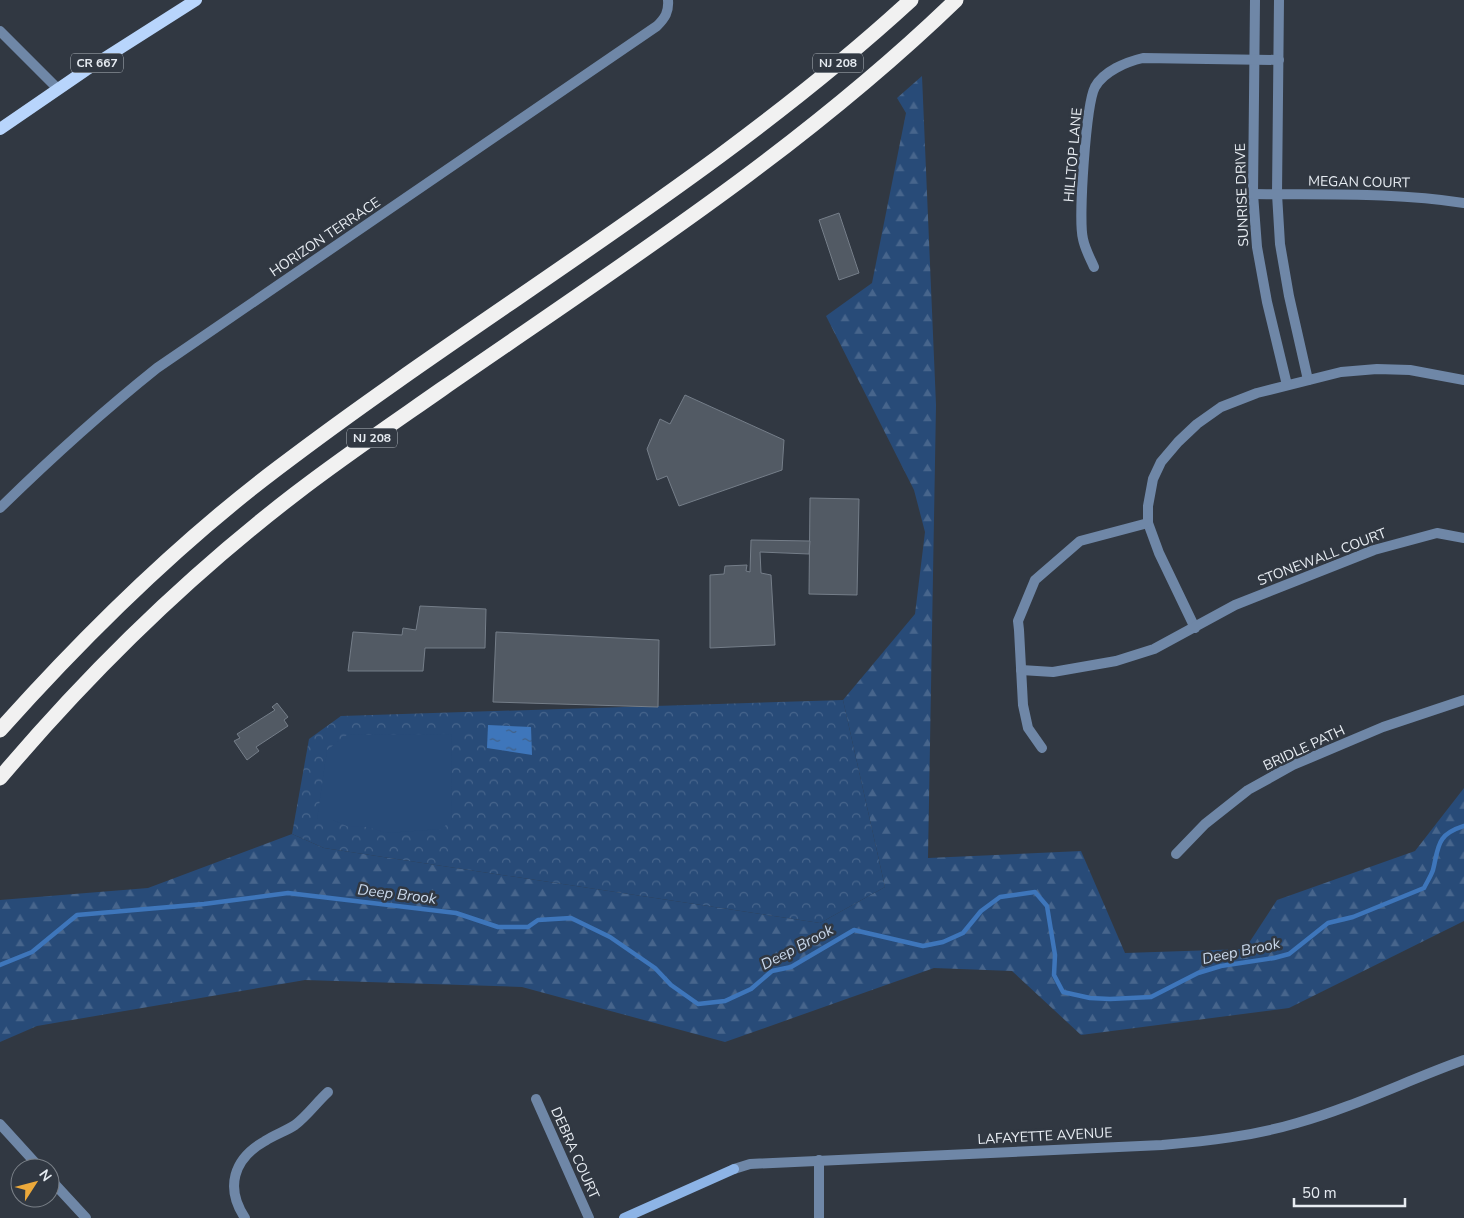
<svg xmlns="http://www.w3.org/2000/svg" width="1464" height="1218" font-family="'Nunito Sans',sans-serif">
<defs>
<pattern id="forest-firs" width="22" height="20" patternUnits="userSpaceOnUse" patternTransform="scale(1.25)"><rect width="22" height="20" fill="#284b78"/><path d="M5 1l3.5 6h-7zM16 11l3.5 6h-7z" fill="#47658c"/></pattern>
<pattern id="park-crowns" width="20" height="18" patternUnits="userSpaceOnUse" patternTransform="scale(1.25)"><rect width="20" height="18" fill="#284b78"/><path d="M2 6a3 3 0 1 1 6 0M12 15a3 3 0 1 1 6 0" fill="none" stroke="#47658c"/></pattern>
<pattern id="water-ripples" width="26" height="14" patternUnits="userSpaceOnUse" patternTransform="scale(1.25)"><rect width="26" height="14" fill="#3e76bb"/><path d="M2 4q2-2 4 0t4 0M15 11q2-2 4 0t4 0" fill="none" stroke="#416188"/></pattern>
</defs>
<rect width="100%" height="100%" fill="#313842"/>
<path fill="url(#forest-firs)" d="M922 76 936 405 928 858 1081 851 1125 953 1245 949 1277 900 1415 851 1464 788V921L1289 1008 1081 1035 1012 971 934 968 725 1042 522 987 305 980 37 1026 0 1042V900L148 888 292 834 324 848 820 923 885 887 843 700 915 614 925 532 914 490 826 316 872 283 906 113 897 98Z"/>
<path fill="url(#park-crowns)" d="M843 700 885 887 820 923 324 848 292 834 309 739 341 716Z"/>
<path fill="#284b78" d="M452 734 451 821 441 829 387 833 367 827 347 826 333 820H317L327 750 347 735Z"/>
<path fill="url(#water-ripples)" d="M488 725 531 727 532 755 487 748Z"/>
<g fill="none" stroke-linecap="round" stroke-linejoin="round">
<path stroke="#3e76bb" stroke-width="4.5" d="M0 965 32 952 77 915 204 904 288 893 456 913 498 927H528L538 920 571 918 610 937 655 968 671 985 698 1004 725 1001 751 989 772 971 791 967 854 930 923 946 943 942 963 933 981 911 1000 897 1035 892 1047 906 1055 955 1054 975 1063 992 1090 998 1110 999 1151 997 1198 973 1221 966 1274 958 1289 954 1328 923 1353 917 1424 888C1427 882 1431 876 1433 870 1439 846 1436 835 1464 826"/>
</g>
<g fill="#525a64" stroke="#757e89">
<path d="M839 213 859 273 839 280 819 220Z"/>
<path d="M685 395 784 440 782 470 679 506 667 476 657 480 647 449 660 419 670 424Z"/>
<path d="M810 498 859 499 857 595 809 594Z"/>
<path d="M751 540 810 541 809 554 760 552 761 573 771 575 775 645 710 648V575L724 574 725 566 747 565 746 571 750 572Z"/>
<path d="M420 606 486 609 485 648H425L423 671H348L353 632 402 635 403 628 416 630Z"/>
<path d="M496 632 659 640 658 707 493 702Z"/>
<path d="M277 703 288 717 284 720 288 726 256 747 259 751 247 760 234 741 240 738 237 734 275 710 272 707Z"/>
</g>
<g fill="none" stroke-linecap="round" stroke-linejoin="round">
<g stroke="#6f87a7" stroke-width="10">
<path d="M1255 0 1253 194 1257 247 1267 302 1287 385"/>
<path d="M1279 0 1277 194 1280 244 1289 296 1308 380"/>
<path d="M0 31 58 89"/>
<path d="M1253 194C1323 195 1394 192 1464 203"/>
<path d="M1094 267C1090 258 1085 249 1083 239 1078 220 1086 104 1095 87 1104 71 1126 62 1143 58L1279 60"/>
<path d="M0 508C50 459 102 412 157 368L657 26C665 18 669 12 668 0"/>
<path d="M1195 628 1159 553 1148 523V506L1153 479 1161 462 1178 442 1197 424 1221 407 1257 393 1341 372 1377 369 1410 370 1464 380"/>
<path d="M1021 670 1053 672 1116 661 1154 649 1235 605 1374 550 1437 533 1464 538"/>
<path d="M1042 748 1028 728 1023 705 1019 630 1018 621 1035 580 1080 541 1148 523"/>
<path d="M1176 854 1205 824 1248 790 1293 765 1383 727 1464 700"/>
<path d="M536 1099 589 1218"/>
<path d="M0 1124 40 1168"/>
<path d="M734 1169 750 1164 1162 1145C1208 1141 1253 1136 1297 1123 1354 1107 1408 1080 1464 1060"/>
<path d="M50 1179 86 1218"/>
<path d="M245 1218C225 1188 233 1159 265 1141 274 1135 286 1131 295 1125 307 1116 317 1102 328 1092"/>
<path d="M819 1218V1160"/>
</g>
<path stroke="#8db4e6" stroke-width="10" d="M624 1218 734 1169"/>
<path stroke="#b8d5fc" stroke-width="12" d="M0 129 86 70 196 0"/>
<g stroke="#f1f1f1" stroke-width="15">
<path d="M0 730C85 635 176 545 278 468 487 309 717 178 911 0"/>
<path d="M0 778C88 674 187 577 295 494 343 457 392 424 442 389 618 267 801 150 956 0"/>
</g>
</g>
<g text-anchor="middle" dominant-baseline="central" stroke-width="5" stroke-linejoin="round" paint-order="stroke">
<g fill="#313842" stroke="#b0b6bd" stroke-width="1">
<rect x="71" y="53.5" width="52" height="19" rx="4"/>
<rect x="813" y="53.5" width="50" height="19" rx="4"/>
<rect x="347" y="428.5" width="50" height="19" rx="4"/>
</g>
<g font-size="12" font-weight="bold" fill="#e7ecf2">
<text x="97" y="63">CR 667</text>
<text x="838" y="63">NJ 208</text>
<text x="372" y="438">NJ 208</text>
</g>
<g font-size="14" fill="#e7ecf2" stroke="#313842">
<text transform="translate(1073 155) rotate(-85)">HILLTOP LANE</text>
<text transform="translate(1359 182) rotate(1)">MEGAN COURT</text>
<text transform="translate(1242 195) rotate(-92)">SUNRISE DRIVE</text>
<text transform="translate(325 237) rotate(-34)">HORIZON TERRACE</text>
<text transform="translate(1322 557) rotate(-21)">STONEWALL COURT</text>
<text transform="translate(1304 748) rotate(-25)">BRIDLE PATH</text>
<text transform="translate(1045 1136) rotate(-3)">LAFAYETTE AVENUE</text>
<text transform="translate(575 1153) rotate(66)">DEBRA COURT</text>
</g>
<g font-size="15" font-style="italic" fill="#cad9ec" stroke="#313842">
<text transform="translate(397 894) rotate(7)">Deep Brook</text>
<text transform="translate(797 947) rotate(-28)">Deep Brook</text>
<text transform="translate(1241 951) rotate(-12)">Deep Brook</text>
</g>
</g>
<g transform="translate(35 1183) rotate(54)"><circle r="24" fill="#313842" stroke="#7a8088"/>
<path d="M0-4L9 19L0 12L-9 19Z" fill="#eca93b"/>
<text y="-8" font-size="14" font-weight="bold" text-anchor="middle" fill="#e7ecf2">N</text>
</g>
<path d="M1294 1198v8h111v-8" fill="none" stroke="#e7ecf2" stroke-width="2.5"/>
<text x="1302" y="1198" font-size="15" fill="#e7ecf2" stroke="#313842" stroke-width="4" paint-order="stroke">50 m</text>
</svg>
